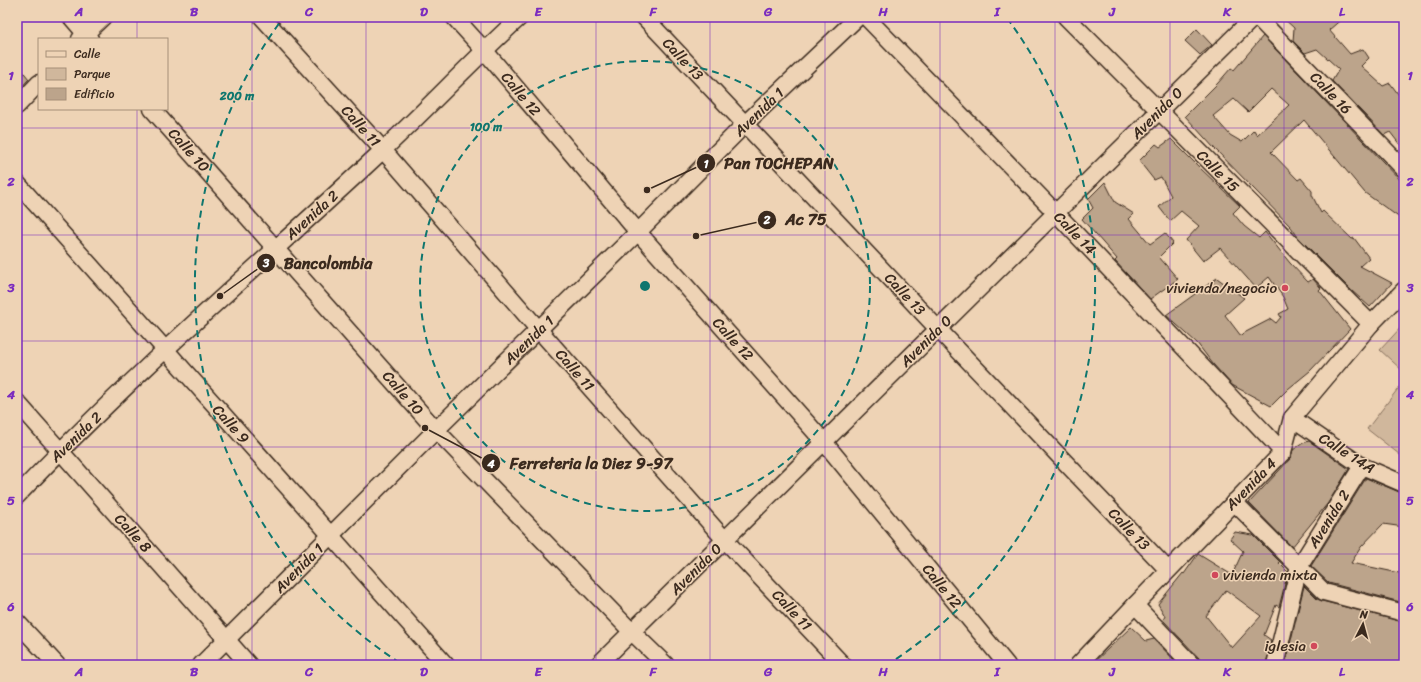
<svg xmlns="http://www.w3.org/2000/svg" width="1421" height="682" font-family="Sriracha,sans-serif">
<rect width="100%" height="100%" fill="#eed3b5"/>
<filter id="ink" filterUnits="userSpaceOnUse"><feTurbulence type="fractalNoise" baseFrequency=".025" numOctaves="2"/><feDisplacementMap in="SourceGraphic" scale="8" xChannelSelector="R" yChannelSelector="G"/><feConvolveMatrix kernelMatrix="1 2 1 2 8 2 1 2 1" color-interpolation-filters="sRGB"/></filter>
<g filter="url(#ink)">
<g fill="#d0b79c" stroke="#86705d">
<path d="M1404 324V372L1380 350Z"/>
<path d="M1404 381V458L1367 429Z"/>
</g>
<g fill="#bca48b" stroke="#3b2a1e" fill-rule="evenodd">
<path d="M1282 17H1344L1329 30 1350 54 1363 49 1369 58 1361 66 1383 86 1390 83 1404 102V150L1390 132 1384 135 1332 81 1339 69 1317 49 1305 53 1293 41 1294 28Z"/>
<path d="M1197 29 1212 45 1200 55 1185 41Z"/>
<path d="M1263 36 1404 184V221L1365 193 1304 120 1271 152 1298 180 1301 178 1312 191V195L1321 213 1323 211 1352 239 1354 238 1369 258 1360 266 1392 283 1370 307 1352 291 1298 237 1291 227 1214 148 1185 116 1218 83 1231 68 1234 70ZM1271 89 1289 105 1257 135 1254 130 1242 142 1230 135 1213 116 1234 99 1248 112Z"/>
<path d="M17 64 29 79 17 92Z"/>
<path d="M1171 139 1200 168 1240 206 1233 213 1244 226 1259 238 1265 232 1290 263 1308 282 1313 279 1321 288 1319 290 1350 329 1310 371 1288 389 1271 406 1232 385 1213 364 1197 343 1166 315 1217 278 1244 298 1225 315 1241 336 1244 333 1271 319 1276 323 1281 317 1279 314 1288 309 1283 297 1269 277 1256 288 1220 248 1203 261 1186 240 1199 226 1181 211 1170 221 1159 207 1171 196 1161 177 1154 180 1139 161 1156 144 1160 147Z"/>
<path d="M1105 182 1115 202 1134 214 1129 219 1150 244 1165 233 1173 243 1159 257 1178 279 1150 299 1115 261 1117 259 1082 219 1093 208 1088 199Z"/>
<path d="M1309 441 1349 469 1328 503 1292 547 1249 503 1290 459 1293 450 1303 443Z"/>
<path d="M1366 478 1404 494V527L1383 524 1361 547 1351 563 1404 574V603L1329 583 1311 566Z"/>
<path d="M1235 532 1253 535 1280 562 1279 563 1288 572 1279 607 1276 605 1264 635 1271 640 1266 665H1201L1199 658 1163 620 1165 616 1158 604 1183 573 1184 574 1198 554 1232 575 1243 551 1230 539ZM1226 590 1261 616 1232 648 1206 616Z"/>
<path d="M1304 586 1317 599 1322 601 1404 622V665H1285Z"/>
<path d="M1131 627 1146 641 1154 639 1179 665H1091Z"/>
</g>
<g fill="none" stroke-linecap="round" stroke-linejoin="round">
<g stroke="#3b2a1e" stroke-width="19">
<g id="minor">
<path d="M71 17 90 39"/>
<path d="M262 17 383 150 539 330 725 540 843 665"/>
<path d="M454 17 484 50 638 232 824 442 1007 665"/>
<path d="M644 17 938 329 1168 570"/>
<path d="M866 17 1056 213 1283 452"/>
<path d="M1066 17 1371 324"/>
<path d="M1257 17 1404 169"/>
<path d="M80 39 103 17"/>
<path d="M17 106 39 83"/>
<path d="M152 109 436 430 632 632 666 665"/>
<path d="M17 183 446 665"/>
<path d="M17 402 249 665"/>
<path d="M1292 418 1362 466 1404 484"/>
<path d="M17 496C132 374 260 265 382 151 429 107 473 60 520 17"/>
<path d="M1234 502 1324 592 1404 613"/>
<path d="M1135 605 1192 665"/>
<path d="M17 622 57 665"/>
<path d="M201 665 436 430 638 232 745 124 858 17"/>
<path d="M598 665 1254 17"/>
<path d="M1078 665 1135 605 1283 452 1292 418 1371 324 1404 290"/>
<path d="M1275 665 1299 567 1362 466"/>
</g>
</g>
<use href="#minor" stroke="#eed3b5" stroke-width="16"/>
</g>
</g>
<path fill="none" stroke="#7b2cbf" stroke-width="1" stroke-opacity="0.55" d="M137 17V39M252 17V665M366 17V665M481 17V665M596 17V665M710 17V665M825 17V665M940 17V665M1055 17V665M1170 17V665M1284 17V665M137 109V665M17 128H1404M17 235H1404M17 341H1404M17 447H1404M17 554H1404"/>
<g fill="none" stroke="#0f766e" stroke-width="2" stroke-dasharray="7 5">
<circle cx="645" cy="286" r="225"/>
<path d="M400 663A450 450 0 0 1 283 18M1007 18A450 450 0 0 1 890 663"/>
</g>
<g fill="#d1495b" stroke="#eed3b5" stroke-width="1.5">
<circle cx="1285" cy="288" r="4"/>
<circle cx="1215" cy="575" r="4"/>
<circle cx="1314" cy="646" r="4"/>
</g>
<g text-anchor="middle" dominant-baseline="central" stroke-width="3" stroke-linejoin="round" paint-order="stroke">
<g font-size="15" fill="#3b2a1e" stroke="#eed3b5">
<text transform="translate(683 59) rotate(47)">Calle 13</text>
<text transform="translate(1331 93) rotate(46)">Calle 16</text>
<text transform="translate(521 94) rotate(50)">Calle 12</text>
<text transform="translate(759 112) rotate(-44)">Avenida 1</text>
<text transform="translate(1157 113) rotate(-45)">Avenida 0</text>
<text transform="translate(361 126) rotate(48)">Calle 11</text>
<text transform="translate(189 150) rotate(48)">Calle 10</text>
<text transform="translate(1218 171) rotate(45)">Calle 15</text>
<text transform="translate(312 215) rotate(-42)">Avenida 2</text>
<text transform="translate(1075 233) rotate(46)">Calle 14</text>
<text transform="translate(905 294) rotate(47)">Calle 13</text>
<text transform="translate(733 339) rotate(48)">Calle 12</text>
<text transform="translate(529 340) rotate(-44)">Avenida 1</text>
<text transform="translate(926 341) rotate(-45)">Avenida 0</text>
<text transform="translate(575 370) rotate(49)">Calle 11</text>
<text transform="translate(403 393) rotate(49)">Calle 10</text>
<text transform="translate(231 424) rotate(48)">Calle 9</text>
<text transform="translate(76 437) rotate(-44)">Avenida 2</text>
<text transform="translate(1347 453) rotate(32)">Calle 14A</text>
<text transform="translate(1251 484) rotate(-46)">Avenida 4</text>
<text transform="translate(1329 519) rotate(-58)">Avenida 2</text>
<text transform="translate(1129 529) rotate(46)">Calle 13</text>
<text transform="translate(133 533) rotate(48)">Calle 8</text>
<text transform="translate(299 568) rotate(-45)">Avenida 1</text>
<text transform="translate(696 569) rotate(-45)">Avenida 0</text>
<text transform="translate(942 586) rotate(51)">Calle 12</text>
<text transform="translate(792 610) rotate(47)">Calle 11</text>
</g>
<g font-size="15" fill="#3b2a1e" stroke="#eed3b5" text-anchor="end">
<text x="1277" y="288">vivienda/negocio</text>
<text x="1223" y="575" text-anchor="start">vivienda mixta</text>
<text x="1306" y="646">iglesia</text>
</g>
</g>
<circle cx="645" cy="286" r="6" fill="#0f766e" stroke="#eed3b5" stroke-width="2"/>
<g font-size="12" text-anchor="middle" font-weight="bold" fill="#0f766e" stroke="#eed3b5" stroke-width="3" stroke-linejoin="round" paint-order="stroke">
<text x="237" y="100">200 m</text>
<text x="486" y="131">100 m</text>
</g>
<path fill="none" stroke="#3b2a1e" stroke-width="1.5" d="M647 190L706 163M696 236L767 220M220 296L266 263M425 428L491 463"/>
<g fill="#3b2a1e" stroke="#eed3b5" stroke-width="1.5">
<circle cx="647" cy="190" r="4"/>
<circle cx="696" cy="236" r="4"/>
<circle cx="220" cy="296" r="4"/>
<circle cx="425" cy="428" r="4"/>
<circle cx="706" cy="163" r="10"/>
<circle cx="767" cy="220" r="10"/>
<circle cx="266" cy="263" r="10"/>
<circle cx="491" cy="463" r="10"/>
</g>
<g font-size="12" text-anchor="middle" font-weight="bold" fill="#fff">
<text x="706" y="168">1</text>
<text x="767" y="224">2</text>
<text x="266" y="267">3</text>
<text x="491" y="468">4</text>
</g>
<g font-size="16" text-anchor="middle" font-weight="bold" fill="#3b2a1e" stroke="#eed3b5" stroke-width="3" stroke-linejoin="round" paint-order="stroke">
<text x="779" y="169">Pan TOCHEPAN</text>
<text x="806" y="225">Ac 75</text>
<text x="328" y="269">Bancolombia</text>
<text x="591" y="469">Ferreteria la Diez 9-97</text>
</g>
<rect width="1421" height="682" fill="none" stroke="#eed3b5" stroke-width="44"/>
<rect x="38" y="38" width="130" height="72" fill="#eed3b5" stroke="#a68f79"/>
<rect x="46" y="51" width="20" height="6" fill="#eed3b5" stroke="#a68f79"/>
<text x="74" y="58" font-size="12" fill="#3b2a1e">Calle</text>
<rect x="46" y="68" width="20" height="12" fill="#d0b79c" stroke="#a68f79"/>
<text x="74" y="78" font-size="12" fill="#3b2a1e">Parque</text>
<rect x="46" y="88" width="20" height="12" fill="#bca48b" stroke="#a68f79"/>
<text x="74" y="98" font-size="12" fill="#3b2a1e">Edificio</text>
<g transform="translate(1363 624) rotate(6)" stroke="#eed3b5" stroke-width="3" paint-order="stroke">
<path d="M0-3L7 15L0 10L-7 15Z" fill="#3b2a1e"/>
<text y="-6" font-size="11" font-weight="bold" text-anchor="middle" fill="#3b2a1e">N</text>
</g>
<rect x="22" y="22" width="1377" height="638" fill="none" stroke="#7b2cbf" stroke-width="1.5"/>
<g font-size="13" text-anchor="middle" font-weight="bold" fill="#7b2cbf">
<text x="79" y="16">A</text>
<text x="194" y="16">B</text>
<text x="309" y="16">C</text>
<text x="424" y="16">D</text>
<text x="538" y="16">E</text>
<text x="653" y="16">F</text>
<text x="768" y="16">G</text>
<text x="883" y="16">H</text>
<text x="997" y="16">I</text>
<text x="1112" y="16">J</text>
<text x="1227" y="16">K</text>
<text x="1342" y="16">L</text>
<text x="11" y="80">1</text>
<text x="1410" y="80">1</text>
<text x="11" y="186">2</text>
<text x="1410" y="186">2</text>
<text x="11" y="292">3</text>
<text x="1410" y="292">3</text>
<text x="11" y="399">4</text>
<text x="1410" y="399">4</text>
<text x="11" y="505">5</text>
<text x="1410" y="505">5</text>
<text x="11" y="611">6</text>
<text x="1410" y="611">6</text>
<text x="79" y="676">A</text>
<text x="194" y="676">B</text>
<text x="309" y="676">C</text>
<text x="424" y="676">D</text>
<text x="538" y="676">E</text>
<text x="653" y="676">F</text>
<text x="768" y="676">G</text>
<text x="883" y="676">H</text>
<text x="997" y="676">I</text>
<text x="1112" y="676">J</text>
<text x="1227" y="676">K</text>
<text x="1342" y="676">L</text>
</g>
</svg>
